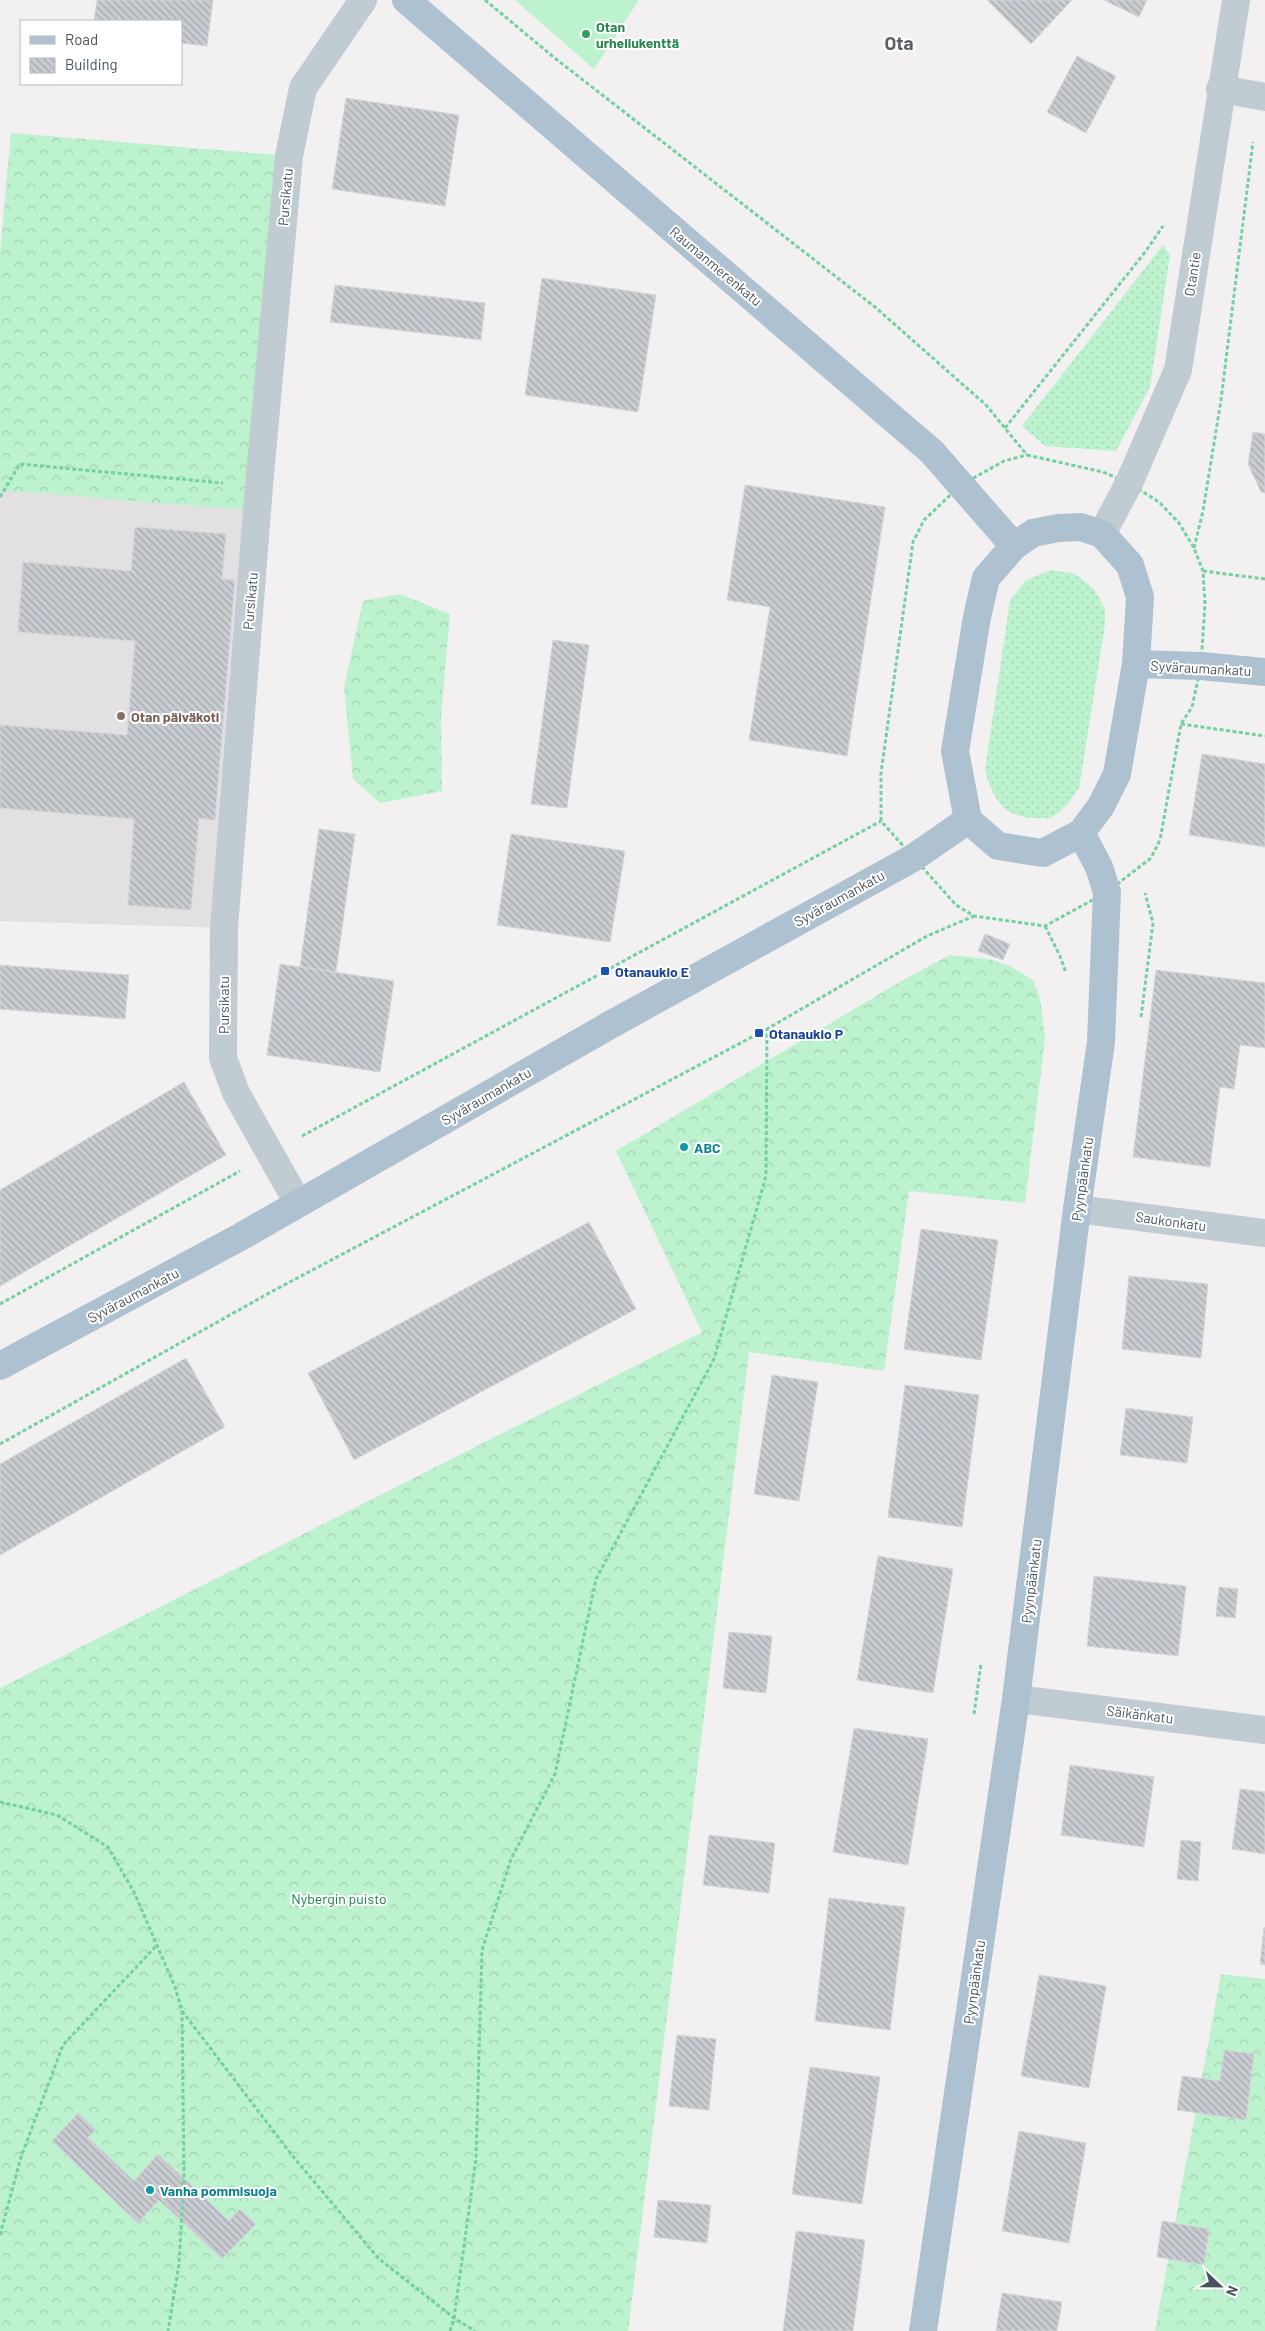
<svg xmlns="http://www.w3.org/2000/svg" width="1265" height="2331" font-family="Barlow,sans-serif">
<defs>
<pattern id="grass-dots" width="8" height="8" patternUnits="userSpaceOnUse" patternTransform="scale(1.25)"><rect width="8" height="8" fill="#bcf2ce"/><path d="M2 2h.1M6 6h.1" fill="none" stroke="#a3d1b3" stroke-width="1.8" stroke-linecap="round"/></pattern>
<pattern id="forest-crowns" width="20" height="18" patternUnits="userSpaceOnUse" patternTransform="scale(1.25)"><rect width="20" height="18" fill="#bcf2ce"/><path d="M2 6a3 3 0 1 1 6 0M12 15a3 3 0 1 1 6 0" fill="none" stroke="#a3d1b3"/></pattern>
<pattern id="building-back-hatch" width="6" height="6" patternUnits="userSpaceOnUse" patternTransform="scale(1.25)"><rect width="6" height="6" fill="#c9cdd2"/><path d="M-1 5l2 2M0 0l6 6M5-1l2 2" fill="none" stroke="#a5a9ae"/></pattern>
</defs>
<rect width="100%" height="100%" fill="#f2f0f0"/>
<path fill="#e3e0e2" d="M11 133 289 156 224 928 0 921V254Z"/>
<g fill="url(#grass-dots)">
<path d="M1163 245 1170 255 1150 387 1116 451 1045 446 1022 426Z"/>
<path d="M1051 570 1075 574 1094 589 1105 609V625L1079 789C1071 799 1063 812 1051 817 1047 819 1041 818 1036 818 1004 818 992 798 985 770L1010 600 1026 580Z"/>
</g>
<g fill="url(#forest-crowns)">
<path d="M11 133 289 156 258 511 0 490V254Z"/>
<path d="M400 594 450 614 441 715 442 791 380 803 353 779 344 687 363 601Z"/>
<path d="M950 955 988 959 1010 966 1033 980 1040 998 1045 1038 1025 1203 909 1191 884 1371 749 1352 628 2331H0V1688L702 1332 616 1151 903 980Z"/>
<path d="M1221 1974 1265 1979V2331H1155Z"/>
</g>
<path fill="#bcf2ce" d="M515 0H639L594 69Z"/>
<g fill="url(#building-back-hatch)" stroke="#d3d6db">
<path d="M97 0H213L207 46 181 43V21H94Z"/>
<path d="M987 0H1072L1031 44Z"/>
<path d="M1104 0H1147L1139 17Z"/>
<path d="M1077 56 1116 76 1086 133 1047 112Z"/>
<path d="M346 98 459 115 445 206 332 189Z"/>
<path d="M542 278 656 295 638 412 525 395Z"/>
<path d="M335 285 485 303 481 340 330 322Z"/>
<path d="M1253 432 1265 434V493L1261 492 1248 464Z"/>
<path d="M745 485 885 507 847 756 749 740 770 607 727 600Z"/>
<path d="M135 527 226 534 222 579 235 580 215 820 199 818 191 910 128 905 134 819 0 808V725L127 735 135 641 18 632 23 562 131 571Z"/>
<path d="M553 640 589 645 567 808 531 804Z"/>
<path d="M1202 754 1265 764V847L1189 835Z"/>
<path d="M319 829 355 834 336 972 300 967Z"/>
<path d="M511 834 625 851 610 942 497 925Z"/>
<path d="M985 934 1010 944 1003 960 978 951Z"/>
<path d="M280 964 394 981 380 1072 267 1055Z"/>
<path d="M0 965 129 975 125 1019 0 1009Z"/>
<path d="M1156 970 1265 983V1048L1240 1045 1234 1089 1220 1087 1210 1167 1133 1157Z"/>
<path d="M184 1082 226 1155 0 1286V1190Z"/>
<path d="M589 1222 636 1309 354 1460 308 1373Z"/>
<path d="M921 1229 998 1240 981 1360 904 1349Z"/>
<path d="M1129 1276 1208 1284 1201 1358 1122 1349Z"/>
<path d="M186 1358 225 1427 0 1555V1464Z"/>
<path d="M772 1375 818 1382 799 1501 754 1494Z"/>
<path d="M905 1385 979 1395 962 1527 888 1517Z"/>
<path d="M1126 1408 1193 1417 1187 1463 1120 1455Z"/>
<path d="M878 1556 953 1569 933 1693 857 1680Z"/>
<path d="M1094 1576 1186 1586 1178 1656 1087 1646Z"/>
<path d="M1219 1587 1238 1589 1235 1618 1216 1616Z"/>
<path d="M729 1632 772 1636 766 1693 723 1688Z"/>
<path d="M854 1728 928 1739 908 1865 833 1852Z"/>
<path d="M1070 1765 1154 1777 1144 1847 1061 1835Z"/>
<path d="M1240 1789 1265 1792V1854L1232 1849Z"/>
<path d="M709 1835 775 1843 769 1893 703 1885Z"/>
<path d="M1181 1840 1201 1842 1198 1881 1177 1879Z"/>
<path d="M829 1898 905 1907 890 2030 815 2021Z"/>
<path d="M1264 1927 1265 1928V1965L1260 1964Z"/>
<path d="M1039 1975 1106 1986 1089 2088 1021 2076Z"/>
<path d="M677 2035 716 2039 709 2110 669 2106Z"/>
<path d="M1224 2050 1254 2054 1246 2120 1177 2110 1182 2076 1220 2081Z"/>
<path d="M810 2067 880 2077 862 2204 792 2194Z"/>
<path d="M78 2113 96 2130 88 2137 134 2181 158 2154 229 2221 240 2209 256 2224 222 2259 159 2200 138 2223 52 2141Z"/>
<path d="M1019 2131 1086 2143 1069 2243 1002 2231Z"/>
<path d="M658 2200 711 2205 707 2243 654 2237Z"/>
<path d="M1162 2221 1209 2229 1204 2265 1157 2257Z"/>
<path d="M796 2231 865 2240 853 2331H783Z"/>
<path d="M1002 2293 1062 2302 1057 2331H996Z"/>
</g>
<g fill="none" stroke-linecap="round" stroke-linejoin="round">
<g stroke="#72d19e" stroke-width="3" stroke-dasharray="4 2.5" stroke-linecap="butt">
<path d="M485 0 556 59 875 307 986 405 1027 455"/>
<path d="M1005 428 1146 251 1163 226"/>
<path d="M1027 455 1103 472 1129 483 1159 502 1179 523 1194 548 1203 571 1205 603 1201 666 1192 707 1181 724 1160 840 1151 858 1107 892 1045 926 974 916 956 905 881 821V773L913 542 924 520 961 485 1004 461Z"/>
<path d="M0 497 20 464 223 483"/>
<path d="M1194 548 1203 511 1221 400 1253 142"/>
<path d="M1203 571 1265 579"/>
<path d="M1181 724 1265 736"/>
<path d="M1045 926 1060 956 1066 973"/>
<path d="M1141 1017 1153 923 1145 893"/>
<path d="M302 1136 881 821"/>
<path d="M0 1304 240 1171"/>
<path d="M0 1444 271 1292 767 1029 927 936 974 916"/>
<path d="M974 1714 981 1664"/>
<path d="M0 1802 57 1815 108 1847 134 1892 175 1987 182 2011 184 2178 179 2264 168 2331"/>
<path d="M182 2011 291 2154 378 2258 454 2318 475 2331"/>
<path d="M0 2235 21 2157 63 2045 157 1945"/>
<path d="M450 2331 454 2318 476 2159 482 1950 511 1859 555 1774 596 1579 714 1359 766 1176 767 1029"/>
</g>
<g stroke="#c0cbd2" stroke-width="28">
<path d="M1220 89 1265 97"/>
<path d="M1102 534 1129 483 1178 370 1236 0"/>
<path d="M298 1203 236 1093 223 1058 224 928 259 486 289 156 303 88 363 0"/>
<path d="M1077 1209 1265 1233"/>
<path d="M1016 1699 1265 1730"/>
</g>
<g stroke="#aec1d0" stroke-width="28">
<path d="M406 0 932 452 1014 546"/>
<path d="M1081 527 1102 534 1130 565 1140 597 1136 664 1117 774 1101 806 1081 833 1043 853 998 846 968 820 955 751 977 617 986 578 1014 546 1033 533 1058 528Z"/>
<path d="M1136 664 1201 666 1265 672"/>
<path d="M0 1366 242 1236 610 1025 913 858 968 820"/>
<path d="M923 2331 1016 1699 1077 1209 1101 1042 1107 892 1099 867 1081 833"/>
</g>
</g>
<circle fill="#2e9e5b" stroke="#fff" stroke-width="2" cx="586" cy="34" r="5"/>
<circle fill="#8d6e63" stroke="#fff" stroke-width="2" cx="121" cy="716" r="5"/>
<g fill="#1a4fb4" stroke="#fff" stroke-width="2">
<rect x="600" y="966" width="10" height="10" rx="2.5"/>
<rect x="754" y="1028" width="10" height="10" rx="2.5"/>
</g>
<g fill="#0f9aa8" stroke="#fff" stroke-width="2">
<circle cx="684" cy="1147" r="5"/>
<circle cx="150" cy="2190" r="5"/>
</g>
<g text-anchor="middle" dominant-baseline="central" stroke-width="4" stroke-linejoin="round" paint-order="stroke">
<g font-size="14" font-weight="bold" fill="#27864d" stroke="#fff" text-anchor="start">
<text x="596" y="26">Otan<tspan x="596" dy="16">urheilukenttä</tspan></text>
</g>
<g font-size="14" fill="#47545e" stroke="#fff">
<text transform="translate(285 197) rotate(-85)">Pursikatu</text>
<text transform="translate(716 266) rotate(40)">Raumanmerenkatu</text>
<text transform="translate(1192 274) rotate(-81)">Otantie</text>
<text transform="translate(250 601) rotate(-85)">Pursikatu</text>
<text transform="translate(1201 668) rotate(3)">Syväraumankatu</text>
<text transform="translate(839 898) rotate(-29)">Syväraumankatu</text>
<text transform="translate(223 1005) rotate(-90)">Pursikatu</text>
<text transform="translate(486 1096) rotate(-30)">Syväraumankatu</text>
<text transform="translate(1082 1179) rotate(-82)">Pyynpäänkatu</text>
<text transform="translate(1171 1221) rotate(8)">Saukonkatu</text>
<text transform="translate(133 1295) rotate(-28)">Syväraumankatu</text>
<text transform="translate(1031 1581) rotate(-83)">Pyynpäänkatu</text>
<text transform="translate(1140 1714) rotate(7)">Säikänkatu</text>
<text transform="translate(974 1982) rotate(-82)">Pyynpäänkatu</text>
</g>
<g font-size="14" font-weight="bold" fill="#785e54" stroke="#fff" text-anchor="start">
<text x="131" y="716">Otan päiväkoti</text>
</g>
<g font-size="14" font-weight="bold" fill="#164399" stroke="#fff" text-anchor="start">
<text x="615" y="971">Otanaukio E</text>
<text x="769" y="1033">Otanaukio P</text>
</g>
<g font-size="14" font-weight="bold" fill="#0d838f" stroke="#fff" text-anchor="start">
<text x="694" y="1147">ABC</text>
<text x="160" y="2190">Vanha pommisuoja</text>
</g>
<g font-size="14" fill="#128446" stroke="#fff">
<text x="339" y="1898">Nybergin puisto</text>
</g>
<g font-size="19" font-weight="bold" fill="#5c6065" stroke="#fff">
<text x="899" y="42">Ota</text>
</g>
</g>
<rect x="20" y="20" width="162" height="65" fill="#ffffff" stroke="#b5bbbf"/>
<rect x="30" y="36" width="25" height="8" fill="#aec1d0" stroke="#b5bbbf"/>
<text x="65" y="45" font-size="15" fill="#47545e">Road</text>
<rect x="30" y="58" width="25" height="15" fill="url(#building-back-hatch)" stroke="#b5bbbf"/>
<text x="65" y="70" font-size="15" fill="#47545e">Building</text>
<g transform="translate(1220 2286) rotate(112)" stroke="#ffffff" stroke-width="4" paint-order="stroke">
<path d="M0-4L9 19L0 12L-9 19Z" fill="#47545e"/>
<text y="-8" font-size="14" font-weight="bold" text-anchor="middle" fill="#47545e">N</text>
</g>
</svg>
